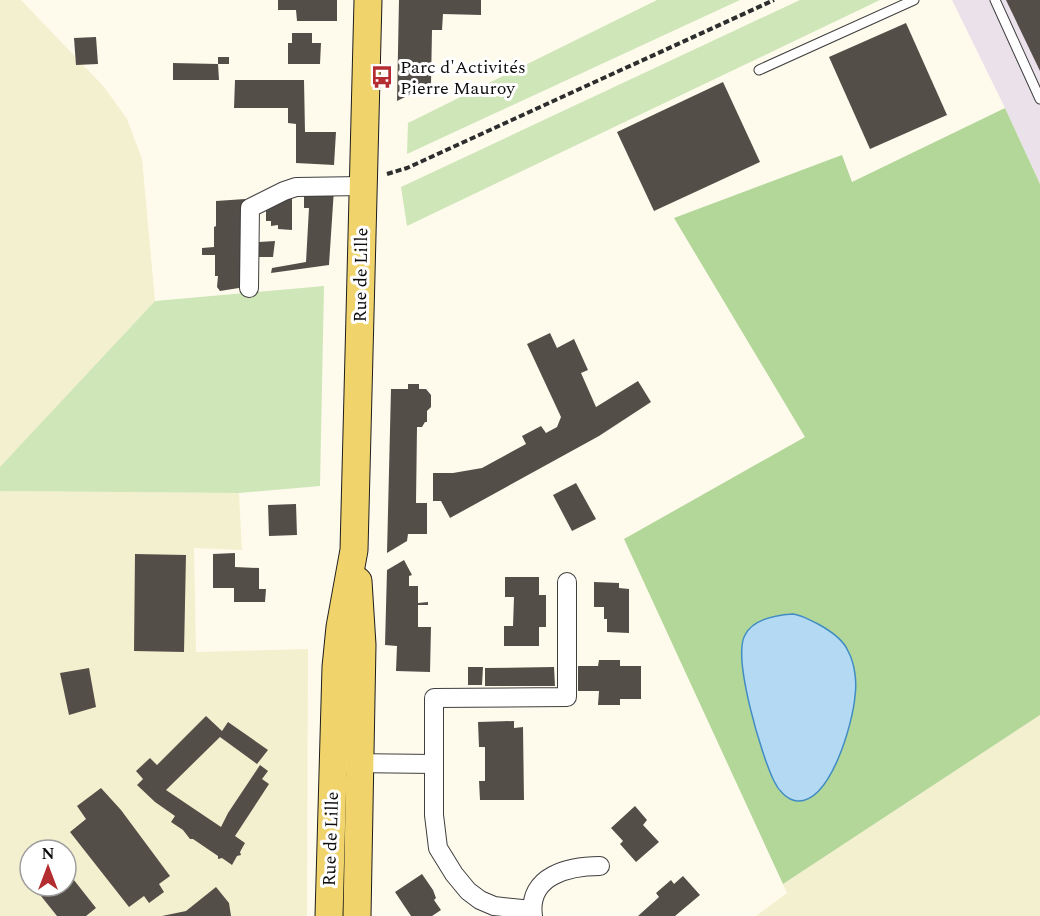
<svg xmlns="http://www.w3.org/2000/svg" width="1040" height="916" font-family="Spectral,serif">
<rect width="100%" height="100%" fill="#fefbed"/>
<path fill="#eae1eb" d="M952 0H1040V184L1005 108Z"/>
<g fill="#f2f0ce" fill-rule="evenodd">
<path d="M0 0H21L104 87 127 119 142 159 155 301 0 468Z"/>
<path d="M0 491 239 493 242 550 194 548 196 652 308 649 307 916H0ZM30 850H66V886H30Z"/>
<path d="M1040 715V916H756L787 893 783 884Z"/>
</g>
<g fill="#cfe6b8">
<path d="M657 0H740L407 154 408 123Z"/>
<path d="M800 0H880L407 226 401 187Z"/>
<path d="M324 286 320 486 239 493 0 491V467L155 301Z"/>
</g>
<path fill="#b3d699" d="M1005 108 1040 184V715L783 884 624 539 805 437 674 218 842 155 852 182Z"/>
<path fill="#b4d9f2" stroke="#408cc5" stroke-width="1.5" d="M793 614C802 615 809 620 818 624 829 630 843 639 848 651 855 664 857 682 855 696 853 722 831 803 797 801 787 800 778 790 774 781 762 757 732 658 745 635 753 619 777 615 793 614Z"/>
<g fill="#544e49">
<path d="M278 0H337V21H297L296 10H278Z"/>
<path d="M399 0H481V15L443 14 442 30H432L431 84 397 101Z"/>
<path d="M1006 0H1040V71Z"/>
<path d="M906 23 947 115 870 149 829 57Z"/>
<path d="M292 33H312V43H321L320 64H288V43H292Z"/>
<path d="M96 37 98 64 76 65 74 38Z"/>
<rect x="218" y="57" width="11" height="7"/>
<path d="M173 63 218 64 219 80H173Z"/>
<path d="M235 80H304L305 132H336L334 165 296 163V124L288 123V108H234Z"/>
<path d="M723 82 760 162 654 211 617 132Z"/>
<path d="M334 189 329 265 271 273 272 268 306 262 309 208H304V190Z"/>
<path d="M292 194V230L278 229V225L271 226V221H266V205Z"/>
<path d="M245 199V287L220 291 217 287 218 276H215V255H202V248L214 247V227L216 226V201Z"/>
<path d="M275 241 273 257H254V250H259V242Z"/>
<path d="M550 333 557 348 574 339 588 370 581 373 596 407 638 381 651 402 599 436 450 518 441 501H433V473H453L482 468 526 444 522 436 541 426 546 433 557 427 561 417 527 344Z"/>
<path d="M408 384H419V389H426L431 395V407L427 411V422H425L422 427H417L416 503H427V534H408L407 541 387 553 391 389H408Z"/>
<path d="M576 483 596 519 572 531 553 495Z"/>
<path d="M296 504 297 535 269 536 268 505Z"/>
<path d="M235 553V567L259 568V589H266L265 602H234V588H213V554Z"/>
<path d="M135 554 186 555 184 652 134 651Z"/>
<path d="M404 560 412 575 409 576V586H418V603L428 602V605H418V627H431L430 672 396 671 397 646 385 645 387 570Z"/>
<path d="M505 577H539V595H546V627H539V646H504V626H513L514 597H505Z"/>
<path d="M594 582 619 583V588L629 589V633L607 632V619H604V607H594Z"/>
<path d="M599 660H620V666H641V699H620V705H598L599 691H578V666H598Z"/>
<path d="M468 667H483L482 685H468Z"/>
<path d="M554 667 555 686H485V668Z"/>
<path d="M89 668 96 707 69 715 60 673Z"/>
<path d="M206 716 222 731 228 722 268 750 257 764 220 737 166 790 221 827 228 813 260 765 268 771 262 779 269 784 235 836 245 843 240 852 241 855 237 856 232 865 222 858 218 859V856L193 839H190L183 830 171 822 175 816 155 802 137 785 143 779 136 771 150 758 157 765Z"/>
<path d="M514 721V728L523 727 524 800H480L479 781H485V747H479L478 722Z"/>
<path d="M101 788 121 810 170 876 159 884 164 892 149 903 144 896 129 907 70 832 86 819 77 806Z"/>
<path d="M635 806 647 820 643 825 659 842 636 862 620 844 623 841 611 828Z"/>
<path d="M66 870 96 908 86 916H57L33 886H66Z"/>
<path d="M422 874 433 890 436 898 434 900 441 910 432 916H411L395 892Z"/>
<path d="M683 876 700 895 675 916H638L659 897 656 893 671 880 674 884Z"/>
<path d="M216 887 229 903 231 916H162L186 911Z"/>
</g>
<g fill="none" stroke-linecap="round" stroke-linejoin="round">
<g stroke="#3f3f3f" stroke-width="11">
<g id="service">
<path d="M995 0 1040 99"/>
<path d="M759 70 914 0"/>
</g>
</g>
<g stroke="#3f3f3f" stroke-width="20">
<g id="minor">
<path d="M249 288 250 208 284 191 296 187 363 186"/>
<path d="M350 763 434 764"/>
<path d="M532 910 494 906 480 900 468 891 454 874 438 848 434 815V698L567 697V582"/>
<path d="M533 916C527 875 570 866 600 866"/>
</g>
</g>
<g stroke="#1d1d1d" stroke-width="29">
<g id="primary">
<path d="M329 916 336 667 340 627 354 550 368 0"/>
<path d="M357 916 362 645 358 581"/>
</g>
</g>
<path stroke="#2e2e2e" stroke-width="4" stroke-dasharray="6 3" stroke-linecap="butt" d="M387 174 407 168 774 0"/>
<use href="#service" stroke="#fff" stroke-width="9"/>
<use href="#minor" stroke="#fff" stroke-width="18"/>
<use href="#primary" stroke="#f0d36a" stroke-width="27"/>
</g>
<defs>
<g id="bus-bare" transform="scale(1.8)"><path d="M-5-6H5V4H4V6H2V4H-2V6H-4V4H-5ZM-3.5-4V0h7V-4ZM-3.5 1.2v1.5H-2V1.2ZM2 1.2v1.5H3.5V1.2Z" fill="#b42d30" stroke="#fff" stroke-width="2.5" paint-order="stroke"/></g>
</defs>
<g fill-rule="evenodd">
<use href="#bus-bare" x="382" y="77"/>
</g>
<g text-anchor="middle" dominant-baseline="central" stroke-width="6" stroke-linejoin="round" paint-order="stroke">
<g font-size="18" fill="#0c0c0c" stroke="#fff" text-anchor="start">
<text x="400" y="67">Parc d'Activités<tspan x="400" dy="21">Pierre Mauroy</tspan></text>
</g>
<g font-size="18" fill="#0c0c0c" stroke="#fff">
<text transform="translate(361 275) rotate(-89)">Rue de Lille</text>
<text transform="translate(331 839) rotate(-88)">Rue de Lille</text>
</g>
</g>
<g transform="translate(48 868)"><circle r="28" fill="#ffffff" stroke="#9e9e9e" stroke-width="1.5"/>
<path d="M0-4.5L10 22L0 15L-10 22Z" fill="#b42d30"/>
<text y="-9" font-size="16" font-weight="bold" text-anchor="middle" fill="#0c0c0c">N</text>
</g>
</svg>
